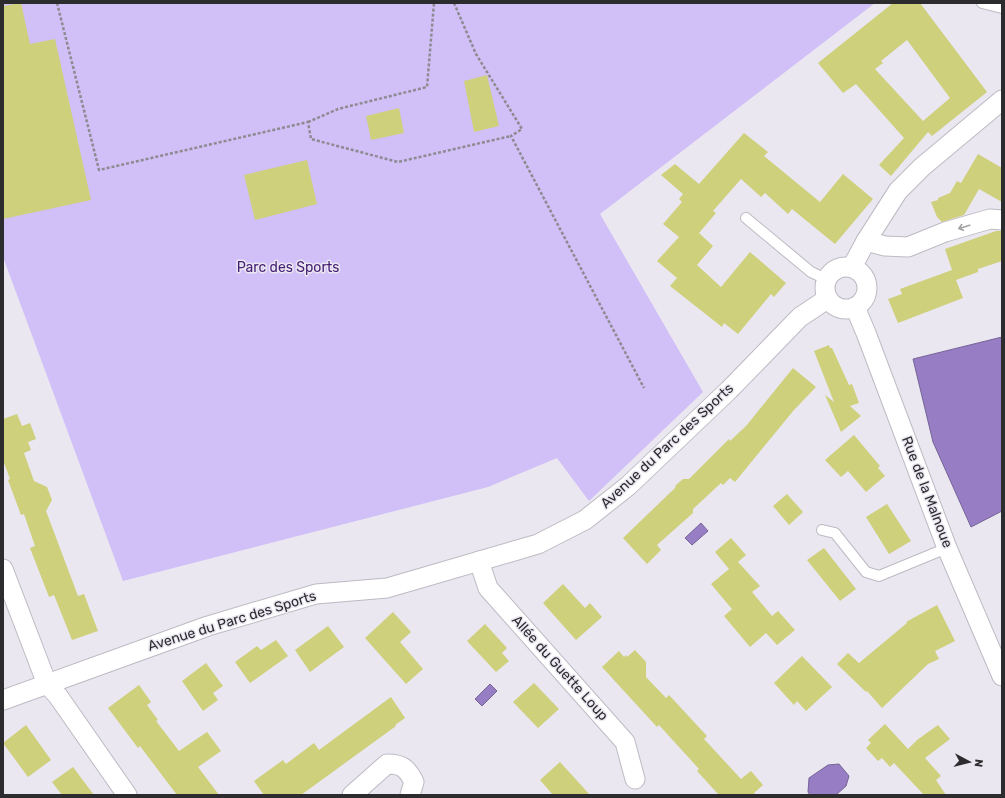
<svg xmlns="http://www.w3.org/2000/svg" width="1005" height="798" font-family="Rubik,sans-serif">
<rect width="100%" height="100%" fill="#eae7f1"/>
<path fill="#d1bff7" d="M3 3H875L600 214 703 392 589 501 557 458 488 487 123 581 3 257Z"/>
<g fill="#967dc4" stroke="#766497">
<path d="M1002 337V511L971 527 933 442 913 359Z"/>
<path d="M701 523 708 531 692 545 685 538Z"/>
<path d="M490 684 497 691 482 706 475 699Z"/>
<path d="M839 764 849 776 846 786 836 795H810L808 792 809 778 828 765Z"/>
</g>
<g fill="#cfd07b" fill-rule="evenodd">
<path d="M21 3 30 44 55 39 91 200 3 219V6Z"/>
<path d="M893 3H920L987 92 932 136 928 132 891 176 879 165 904 138 856 84 843 93 818 63ZM907 40 950 98 923 121 875 69 883 63 881 61Z"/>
<path d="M487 75 499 126 474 132 464 81Z"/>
<path d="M399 108 404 133 371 140 366 116Z"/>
<path d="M744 133 768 152 764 156 820 202 843 174 873 199 835 244 792 209 788 214 765 193 761 197 741 179 713 211 716 213 699 233 713 246 697 265 721 287 750 252 786 283 774 297 771 294 738 334 724 323 722 327 670 286 677 278 657 261 679 237 663 224 682 202 679 199 683 194 661 175 675 164 699 184Z"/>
<path d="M978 154 1002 168V202L979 189 964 215 942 222 937 217 931 202 938 200V198L950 193 957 181 961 183Z"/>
<path d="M307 160 317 204 255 220 244 175Z"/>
<path d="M996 231H1002V261L978 269V272L956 280 963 298 898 323 888 299 902 294 900 289 952 270 945 249Z"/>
<path d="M829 345 830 348H832L849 385 852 384 859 403 850 406 861 416 841 432 825 395 834 402 814 351Z"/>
<path d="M793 368 816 387 794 410 735 482 730 478 723 485 721 483 693 509V513L657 545 661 550 647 564 623 538 675 488 676 485 683 479H689L729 439 730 441 746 426Z"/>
<path d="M17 414 22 426 30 423 36 439 28 442 31 450 24 453 34 481 47 487 52 500 46 511 78 596 84 594 98 631 72 640 54 595 49 597 30 548 35 546 24 514 21 515 8 480 10 479 3 460V419Z"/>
<path d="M854 435 880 466 878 468 885 476 866 492 848 471 841 477 825 460Z"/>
<path d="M787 494 803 512 789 525 773 506Z"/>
<path d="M887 504 911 541 889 554 866 517Z"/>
<path d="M731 538 746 555 738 562 760 586 752 592 772 616 778 611 795 630 777 645 766 633 750 647 724 616 732 609 711 584 729 569 715 552Z"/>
<path d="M824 548 856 589 840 601 807 560Z"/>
<path d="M563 584 585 608 590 603 602 617 576 640 543 603Z"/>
<path d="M937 605 955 641 935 651 939 659 928 664 882 708 867 691 866 692 837 664 848 653 859 663 907 623 906 622Z"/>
<path d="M393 612 411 632 400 642 423 669 406 684 365 638Z"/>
<path d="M485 624 507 648 502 653 509 661 496 672 467 641Z"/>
<path d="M328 626 344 647 310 672 295 650Z"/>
<path d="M276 640 288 656 250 683 235 662 257 646 261 650Z"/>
<path d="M635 650 646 662V677L666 698 669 695 707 736 704 739 741 779 751 771 763 785 754 793 756 795H719L697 771 699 769 659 725 657 727 602 667 619 651 624 657 626 655 627 657Z"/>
<path d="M802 656 832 687 806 711 797 701 794 705 774 683Z"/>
<path d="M206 663 223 686 213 693 218 700 203 711 182 681Z"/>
<path d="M534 683 559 709 538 728 513 702Z"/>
<path d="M139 685 151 702 147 705 158 720 156 721 179 751 207 732 221 751 198 767 219 795H177L140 746 138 748 108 708Z"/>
<path d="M391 697 405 718 395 725 396 726 301 795H264L254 781 283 760 286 764 314 743 319 750Z"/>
<path d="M885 724 908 749 917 740 938 725 950 739 925 758 941 776 936 780 946 795H924L894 763 890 767 882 758 878 761 866 748 871 743 868 740Z"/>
<path d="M26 725 51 760 28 777 3 743Z"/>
<path d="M560 762 590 795H553L540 780Z"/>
<path d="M73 767 94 795H62L52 782Z"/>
</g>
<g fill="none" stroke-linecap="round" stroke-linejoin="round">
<g stroke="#bdbac3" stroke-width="12">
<g id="lane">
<path d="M982 3 1002 8"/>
<path d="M746 218 811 272 826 279"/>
<path d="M822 530 835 533 866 572 879 576 947 548"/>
</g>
</g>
<g stroke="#bdbac3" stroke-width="21">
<g id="street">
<path d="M866 241 885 246 908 247 945 232 990 219 1002 220"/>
<circle cx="846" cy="288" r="21"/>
<path d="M852 267 866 241 898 191 922 167 1002 100"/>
<path d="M855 307 866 333 947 548 1002 676"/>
<path d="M479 561 488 588 625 742 635 779"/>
<path d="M3 569 47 684 58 696 127 795"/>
<path d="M3 700 208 626 316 594 387 588 538 544 585 520 628 486 729 390 800 317 827 299"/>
<path d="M352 795 387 764C402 764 407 768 414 782L410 795"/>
</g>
</g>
<g stroke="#8d8b91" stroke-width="2.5" stroke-dasharray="3 2" stroke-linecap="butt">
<path d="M57 3 99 170 308 122 311 139 398 162 511 136"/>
<path d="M454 3 476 54 522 129 511 136 644 388"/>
<path d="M308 122 338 109 427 87 434 3"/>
</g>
<use href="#lane" stroke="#fff" stroke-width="10"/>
<use href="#street" stroke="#fff" stroke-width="19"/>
</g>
<defs><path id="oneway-shaft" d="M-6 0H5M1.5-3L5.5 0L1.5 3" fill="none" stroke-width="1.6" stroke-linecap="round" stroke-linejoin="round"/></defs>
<use stroke="#a0a0a1" href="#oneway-shaft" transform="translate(964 227) rotate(163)"/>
<g text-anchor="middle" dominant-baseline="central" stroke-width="3" stroke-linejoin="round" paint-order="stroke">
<g font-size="14" fill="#462075" stroke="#eae7f1">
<text x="288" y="267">Parc des Sports</text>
</g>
<g font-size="14" fill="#2c2b2e" stroke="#eae7f1">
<text transform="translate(667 446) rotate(-43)">Avenue du Parc des Sports</text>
<text transform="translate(927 492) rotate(69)">Rue de la Malnoue</text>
<text transform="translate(232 621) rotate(-17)">Avenue du Parc des Sports</text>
<text transform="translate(560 668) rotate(48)">Allée du Guette Loup</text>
</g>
</g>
<rect width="1005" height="798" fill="none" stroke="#2c2b2e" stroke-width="8"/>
<g transform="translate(969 762) rotate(97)" stroke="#eae7f1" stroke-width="3" paint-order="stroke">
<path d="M0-3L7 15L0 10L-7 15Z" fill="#2c2b2e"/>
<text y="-6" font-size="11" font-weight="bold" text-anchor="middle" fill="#2c2b2e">N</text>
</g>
</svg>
